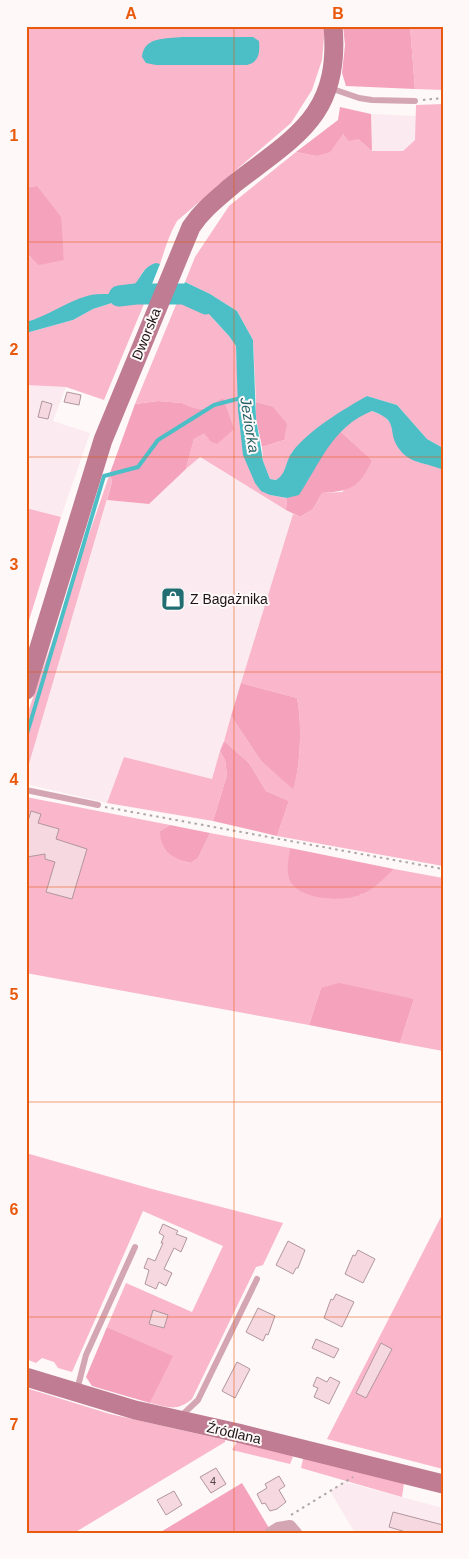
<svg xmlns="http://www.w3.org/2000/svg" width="469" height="1559" font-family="Arial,sans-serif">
<rect width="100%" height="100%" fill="#fef8f9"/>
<g fill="#fbebf0">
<path d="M371 114 417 116 415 140 403 151H372Z"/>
<path d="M26 385 66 387 53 421 90 433 61 517 26 508Z"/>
<path d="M199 457 293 514 212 779 124 757 107 803 26 784V774L107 500 149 504Z"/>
<path d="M345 1482 443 1508V1533H355L330 1491Z"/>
</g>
<g fill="#fab6cb">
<path d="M26 26H324L325 27 322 60 312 90 291 123 177 221C169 235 165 249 160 264 147 263 141 273 137 284L125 291 106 295 88 296 37 319 26 322V253L31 258 64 260 62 241 37 186 26 187Z"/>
<path d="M410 26H443V90L415 89Z"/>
<path d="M443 104V448L427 439 397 405 367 396 292 452 282 477 276 480 270 479 263 461 262 447 284 440 272 406 256 402 253 340 237 311 210 294 185 282 195 257 229 206 296 152 316 156 342 134 358 139 372 151H403L415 140 416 105Z"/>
<path d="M146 299 104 400 66 387 26 385V333L73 320 93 309 115 302Z"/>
<path d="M178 300 208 313 229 336 236 346 240 429 270 495 287 498 286 510 200 457 186 469 194 439 204 432 210 441 206 409 194 408 182 403 158 401 135 404Z"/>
<path d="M372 411 384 416 392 425 394 438 417 462 435 466 443 470V866L277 836 289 801 266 791 249 763 224 741 231 716 261 761 293 788C301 766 302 722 297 698L241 683 293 514 300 517 313 509 322 493 342 492 372 460 340 431 358 416Z"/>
<path d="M110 473 112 482 26 774V718Z"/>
<path d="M26 508 61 517 26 630Z"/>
<path d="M220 751 225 760 227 775 213 821 107 803 124 757 212 779Z"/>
<path d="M26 797 170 825 160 831C166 850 170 859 191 863L198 858 210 833 290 848 288 877 361 895 394 869 443 878V1051L400 1043 414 999 321 988 309 1025 26 973Z"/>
<path d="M26 1153 152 1189 283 1223 263 1265 256 1267 192 1399C176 1412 169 1407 150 1403L172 1356 107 1327 126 1283 192 1312 223 1246 143 1211 72 1372 58 1368 54 1362 42 1358 36 1363 26 1359Z"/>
<path d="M443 1213V1469L327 1439Z"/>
<path d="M26 1388 110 1414 225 1440V1442L74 1533H26Z"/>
<path d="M237 1442 291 1455 293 1457 290 1464 232 1450Z"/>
<path d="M305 1458 404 1483 402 1497 301 1468 303 1459Z"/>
</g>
<g fill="#f5a2bd">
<path d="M343 26H410L415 89 346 86 342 73 345 45Z"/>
<path d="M340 107 371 114 372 151 358 139 349 141 343 134 330 152 316 156 296 152 338 120Z"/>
<path d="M37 186 61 217 64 260 39 265 26 253V187Z"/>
<path d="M223 398 234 429 217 444 210 441 204 433 194 439 186 469 149 504 107 500 112 482 110 473 135 404 158 401 182 403 194 408 206 409Z"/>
<path d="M256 402 272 406 287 424 284 440 262 447 256 418Z"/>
<path d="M340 431 372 460C359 488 351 491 322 493L313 509 300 517 286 510 287 498 299 494 308 480 320 457Z"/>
<path d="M241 683 297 698C302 722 301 766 293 789L261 761 231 716Z"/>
<path d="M224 741 249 763 266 791 289 801 277 836 213 821 227 775 225 760 220 751Z"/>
<path d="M170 825 210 833 198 858 191 863C173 860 160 850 160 831Z"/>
<path d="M290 848 394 869C384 878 372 891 360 895 341 902 298 900 289 879 286 871 289 857 290 848Z"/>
<path d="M339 983 414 999 400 1043 309 1025 321 988Z"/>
<path d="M107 1327 173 1356 150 1403 92 1386 86 1377Z"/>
<path d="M242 1483 269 1528 261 1533H159Z"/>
</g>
<g fill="#4bbec6">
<path d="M183 37H253L259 41C260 53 259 62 247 65H156L146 63 142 57C144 36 166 39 183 37Z"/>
<path d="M156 263 160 264 146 299 115 302 93 309 73 320 26 333V322C48 316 66 302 87 296 100 292 114 296 126 291 142 283 139 268 156 263Z"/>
<path d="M185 282 210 294 237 311 253 340 256 418 263 461 270 479 276 480C287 474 285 461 293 451 309 430 344 409 367 396L397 405 427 439 443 448V470C429 463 410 464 400 450 385 431 402 422 372 411 332 427 321 462 299 495L287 498 270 495 261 491 255 483 243 455 238 410 236 346 229 336 208 313 178 300Z"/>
</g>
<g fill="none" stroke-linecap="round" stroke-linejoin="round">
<path stroke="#4bbec6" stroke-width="4" d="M26 737 104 476 138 467 158 440 214 405 241 398"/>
<path stroke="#4bbec6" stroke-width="21" d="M119 296 136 294H184L206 304"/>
</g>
<g fill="#f5d8e0" stroke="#b1969e">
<path d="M67 392 81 395 79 405 64 402Z"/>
<path d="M42 401 52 404 48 419 38 417Z"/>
<path d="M31 811 41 814 38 823 59 829 56 839 87 849 72 899 46 892 55 862 45 859V854L27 857 26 828Z"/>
<path d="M163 1224 178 1231 176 1234 187 1238 181 1252 174 1248 164 1269 172 1273 166 1286 159 1282 156 1289 145 1284 149 1270 144 1268 148 1258 155 1261 163 1243H161L164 1236 159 1233Z"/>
<path d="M288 1241 305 1250 298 1268H296L293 1274 276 1265Z"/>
<path d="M358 1250 375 1259 363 1283 345 1274 353 1255 355 1256Z"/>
<path d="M336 1294 354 1302 342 1327 324 1318 331 1299 333 1300Z"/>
<path d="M258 1308 275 1316 268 1335 266 1334 263 1341 246 1332Z"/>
<path d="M153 1310 168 1315 164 1328 149 1324Z"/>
<path d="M316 1339 339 1349 334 1358 312 1348Z"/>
<path d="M381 1343 392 1349 366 1398 356 1393Z"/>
<path d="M237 1362 250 1369 235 1398 222 1391Z"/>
<path d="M317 1377 327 1382 330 1377 340 1382 329 1404 314 1397 318 1388 313 1386Z"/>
<path d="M216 1468 226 1484 211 1493 200 1477Z"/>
<path d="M279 1476 285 1486 279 1490 286 1502 277 1509 270 1511 265 1503 262 1504 257 1494 267 1488 265 1484Z"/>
<path d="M174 1491 182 1505 166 1515 157 1500Z"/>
<path d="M393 1512 443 1525V1530L439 1533H409L389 1527Z"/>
</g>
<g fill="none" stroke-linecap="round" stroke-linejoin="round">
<g stroke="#ada6a7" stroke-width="2" stroke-dasharray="2.5 4" stroke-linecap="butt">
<path d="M423 100 443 98"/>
<path d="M105 807 443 869"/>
<path d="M291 1515 353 1477"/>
</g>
<g stroke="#d4a6b4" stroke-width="6">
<path d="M330 88 359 98 372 100 415 101"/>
<path d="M26 790 98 805"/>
<path d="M77 1390 86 1355 135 1247"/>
<path d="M180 1417 198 1400 257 1279"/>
</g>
<path stroke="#d4a6b4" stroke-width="12" d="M270 1533 278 1528 290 1526 296 1533"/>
<g stroke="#bf7c92" stroke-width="19">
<path d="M26 690 103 440 191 227C203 209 218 198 234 184 296 136 341 115 333 26"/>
<path d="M26 1377 135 1410 238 1433 443 1484"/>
</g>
</g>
<path fill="none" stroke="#e8590c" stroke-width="1" stroke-opacity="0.55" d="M234 26V1533M26 242H443M26 457H443M26 672H443M26 887H443M26 1102H443M26 1317H443"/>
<defs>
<g id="shop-square" transform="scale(1.25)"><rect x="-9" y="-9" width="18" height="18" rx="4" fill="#216d71" stroke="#fef8f9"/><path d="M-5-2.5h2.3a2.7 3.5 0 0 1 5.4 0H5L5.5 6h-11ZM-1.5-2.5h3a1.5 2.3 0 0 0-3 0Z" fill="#fff"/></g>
</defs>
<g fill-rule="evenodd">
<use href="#shop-square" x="173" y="599"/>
</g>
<g text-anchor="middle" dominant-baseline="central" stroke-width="4" stroke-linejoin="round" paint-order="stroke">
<g font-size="11" fill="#544549">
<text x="213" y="1481">4</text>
</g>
<g font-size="14" fill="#1e1417" stroke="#fef8f9">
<text transform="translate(146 334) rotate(-68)">Dworska</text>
<text transform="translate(234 1433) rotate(13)">Źródlana</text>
</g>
<g font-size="14" fill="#1e1417" stroke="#fef8f9" text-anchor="start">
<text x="190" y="599">Z Bagażnika</text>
</g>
<g font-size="15" font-style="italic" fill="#236266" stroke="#fef8f9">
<text transform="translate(250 425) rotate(81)">Jeziorka</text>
</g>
</g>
<rect width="469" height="1559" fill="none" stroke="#fef8f9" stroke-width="55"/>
<rect x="28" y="28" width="414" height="1504" fill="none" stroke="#e8590c" stroke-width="2"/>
<g font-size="16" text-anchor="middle" font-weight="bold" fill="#e8590c">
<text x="131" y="19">A</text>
<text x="338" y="19">B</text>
<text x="14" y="141">1</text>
<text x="14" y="355">2</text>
<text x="14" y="570">3</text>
<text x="14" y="785">4</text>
<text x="14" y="1000">5</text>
<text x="14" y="1215">6</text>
<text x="14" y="1430">7</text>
</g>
</svg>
